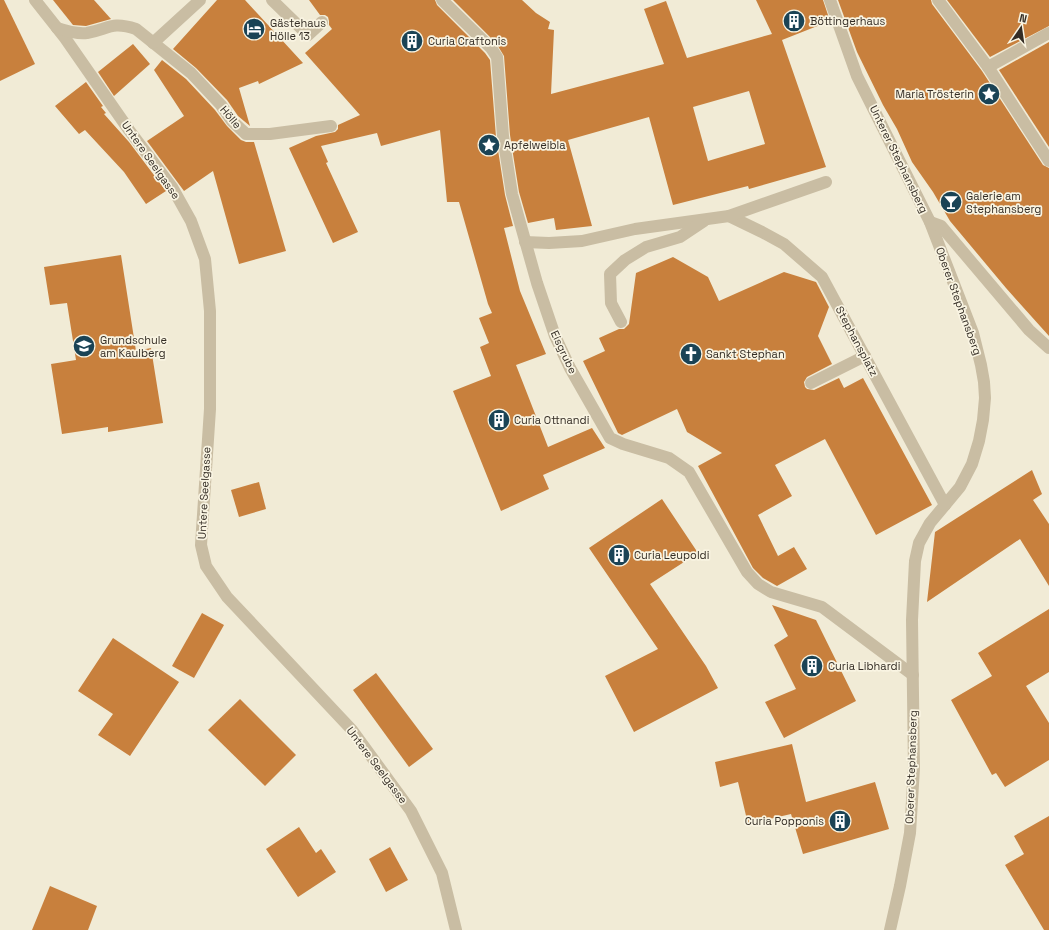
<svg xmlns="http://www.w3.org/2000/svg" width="1049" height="930" font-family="'Space Grotesk',sans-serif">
<rect width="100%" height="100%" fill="#f1ebd6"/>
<g fill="#c8803d" fill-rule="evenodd">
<path d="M0 0H4L35 64 0 81Z"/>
<path d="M53 0H94L111 19 86 26 73 25Z"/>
<path d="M217 0H245L303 63 259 84 258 81 239 88 250 126 238 116 227 100 196 68 173 49Z"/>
<path d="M309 0H435L437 5 485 53 490 60 496 137 505 195 513 226 504 228 520 291 546 354 516 365 548 447 592 428 605 448 543 475 549 489 501 511 453 391 491 376 480 347 489 343 479 318 492 313 488 304 459 202H447L440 130 381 146 377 133 321 146 328 162 326 163 358 232 333 243 289 148 316 136 335 132 338 129V125L360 115 305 53 332 29 329 25V21L328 17 325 15H320Z"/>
<path d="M453 0H522L536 13 550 22 548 29 554 30 551 94 664 64 644 9 666 1 687 58 772 34 756 0H823L830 21 782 40 826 167 749 189 748 186 673 205 649 117 568 140 592 226 556 230 554 218 528 223 519 192 510 135 504 56 496 43ZM749 91 765 144 708 161 693 107Z"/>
<path d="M838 0H931L932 4 982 71 1043 165 1049 168V336L1006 288 950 221 933 192 912 162 897 129 883 105 857 52Z"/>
<path d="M947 0H1049V26L990 57Z"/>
<path d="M1049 42V147L999 70Z"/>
<path d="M133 44 150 64 114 96 98 72Z"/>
<path d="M162 60 186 79 215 110 227 126 241 140 246 142H254L286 251 239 264 213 171 184 191 147 141 184 116 154 70Z"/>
<path d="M86 82 103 106 101 107 106 113 104 114 129 142 166 191 146 204 124 172 85 130 79 134 55 106Z"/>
<path d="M121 255 136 351 151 348 163 423 108 432V427L62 434 51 364 76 360 67 303 50 305 44 267Z"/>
<path d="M673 257 708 277 719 301 784 272 816 282 829 307 818 336 832 364 807 377 804 382 805 387 807 389 814 390 839 378 844 388 863 378 932 505 876 535 825 439 775 465 792 496 758 515 778 556 794 547 807 569 777 586 763 578 753 568 698 466 722 453 687 432 677 409 622 435 618 433 583 361 605 351 599 338 619 329H624L629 324 636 273Z"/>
<path d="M1032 470 1042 494 1033 500 1049 524V586L1020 539 927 602 935 532Z"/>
<path d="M259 482 266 509 239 517 231 490Z"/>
<path d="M662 499 698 553 650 584 706 666 718 688 634 732 605 676 658 649 589 548Z"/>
<path d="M772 605 816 620 856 701 784 738 765 702 796 689 774 645 788 636Z"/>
<path d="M1049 609V672L1026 686 1049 723V760L1005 787 996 773 992 775 951 700 992 676 978 653Z"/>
<path d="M202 613 224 625 194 678 172 666Z"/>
<path d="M113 638 179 682 130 756 98 735 113 714 78 691Z"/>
<path d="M376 673 433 749 409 767 353 690Z"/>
<path d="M240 699 296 755 265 786 208 730Z"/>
<path d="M792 744 806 802 875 782 889 829 803 854 791 814 748 824 738 782 720 787 715 762Z"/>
<path d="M1049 816V930H1044L1005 865 1024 854 1014 836Z"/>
<path d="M299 827 316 853 321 849 336 872 298 897 266 849Z"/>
<path d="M390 847 408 880 386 892 369 859Z"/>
<path d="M50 886 97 906 88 930H32Z"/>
</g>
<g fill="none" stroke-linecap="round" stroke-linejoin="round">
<g stroke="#c9bda3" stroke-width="12">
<path d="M35 0 65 38 129 130 172 187 191 221 205 259 210 311V409L201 545 206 566 227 597 352 730 411 811 442 873 456 930"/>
<path d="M272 0 308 35 322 22"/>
<path d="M442 0 491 48 497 57 503 136 512 194 537 283 555 336 570 368 610 438 623 444 669 458 689 472 747 572 758 584 771 592 822 607 913 675"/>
<path d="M830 0 857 76 930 222 973 333 981 365 984 382 985 398 983 420 979 441 972 464 960 487 930 523 919 543 915 561 912 620 914 768 910 833 900 886 890 930"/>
<path d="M938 0 988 67 1049 161"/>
<path d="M57 28C66 31 77 34 87 33 109 29 111 21 136 29L191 73 221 105 232 121 246 134H270L331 126"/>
<path d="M153 43 200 0"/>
<path d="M988 67 1049 33"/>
<path d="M729 216 762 232 784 244 822 277 945 505"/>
<path d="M930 222 941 226 1029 330 1049 348"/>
<path d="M525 242 549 243 582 241 635 229 729 216 826 182"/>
<path d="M621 322 611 303 610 274 625 260 646 247 680 237 704 221"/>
<path d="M811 383 865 356"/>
</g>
</g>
<defs>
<g id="building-disc" transform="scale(1.15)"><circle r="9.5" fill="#1a4355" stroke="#f9f4e2"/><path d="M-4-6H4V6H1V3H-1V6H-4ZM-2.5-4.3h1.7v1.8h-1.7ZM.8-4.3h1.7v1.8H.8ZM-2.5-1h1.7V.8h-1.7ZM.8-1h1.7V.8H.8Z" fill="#fff"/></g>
<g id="hotel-disc" transform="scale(1.15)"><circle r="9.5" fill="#1a4355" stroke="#f9f4e2"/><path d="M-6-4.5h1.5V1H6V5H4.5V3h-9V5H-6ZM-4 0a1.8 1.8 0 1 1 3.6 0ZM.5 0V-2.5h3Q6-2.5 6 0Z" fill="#fff"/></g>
<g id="sight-disc" transform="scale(1.15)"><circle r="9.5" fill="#1a4355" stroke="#f9f4e2"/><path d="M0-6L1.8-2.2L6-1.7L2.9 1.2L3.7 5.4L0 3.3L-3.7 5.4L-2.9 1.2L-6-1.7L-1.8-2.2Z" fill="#fff"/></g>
<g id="bar-disc" transform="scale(1.15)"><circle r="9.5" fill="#1a4355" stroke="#f9f4e2"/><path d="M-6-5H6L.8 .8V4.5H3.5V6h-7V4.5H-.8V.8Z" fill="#fff"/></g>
<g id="school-disc" transform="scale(1.15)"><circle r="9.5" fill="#1a4355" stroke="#f9f4e2"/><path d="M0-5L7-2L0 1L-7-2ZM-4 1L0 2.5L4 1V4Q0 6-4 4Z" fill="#fff"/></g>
<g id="church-disc" transform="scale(1.15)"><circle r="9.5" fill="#1a4355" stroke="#f9f4e2"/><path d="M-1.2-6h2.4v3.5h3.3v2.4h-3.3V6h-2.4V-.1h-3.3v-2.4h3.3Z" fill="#fff"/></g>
</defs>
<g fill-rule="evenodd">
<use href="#building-disc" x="794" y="21"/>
<use href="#hotel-disc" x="254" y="29"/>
<use href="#building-disc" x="412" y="41"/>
<use href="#sight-disc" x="989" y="94"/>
<use href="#sight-disc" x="489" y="145"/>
<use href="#bar-disc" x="951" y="202"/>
<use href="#school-disc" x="84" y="346"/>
<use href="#church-disc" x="691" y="354"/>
<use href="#building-disc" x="499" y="420"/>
<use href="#building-disc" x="619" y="555"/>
<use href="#building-disc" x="812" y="666"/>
<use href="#building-disc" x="840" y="821"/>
</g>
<g text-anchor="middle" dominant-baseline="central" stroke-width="3.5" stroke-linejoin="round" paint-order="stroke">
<g font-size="11" fill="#342d25" stroke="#f9f4e2" text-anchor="start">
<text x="810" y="21">Böttingerhaus</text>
<text x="270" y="23">Gästehaus<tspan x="270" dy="13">Hölle 13</tspan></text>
<text x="428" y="41">Curia Craftonis</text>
<text x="974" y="94" text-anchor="end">Maria Trösterin</text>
<text x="504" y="145">Apfelweibla</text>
<text x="966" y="196">Galerie am<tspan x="966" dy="13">Stephansberg</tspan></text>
<text x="100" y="340">Grundschule<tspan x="100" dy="13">am Kaulberg</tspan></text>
<text x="706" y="354">Sankt Stephan</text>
<text x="514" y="420">Curia Ottnandi</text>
<text x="634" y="555">Curia Leupoldi</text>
<text x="828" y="666">Curia Libhardi</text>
<text x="824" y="821" text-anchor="end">Curia Popponis</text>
</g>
<g font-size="11" fill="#342d25" stroke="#f9f4e2">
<text transform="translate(231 117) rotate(50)">Hölle</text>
<text transform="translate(899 159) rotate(64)">Unterer Stephansberg</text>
<text transform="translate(151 160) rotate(55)">Untere Seelgasse</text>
<text transform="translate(959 301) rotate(70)">Oberer Stephansberg</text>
<text transform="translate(857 341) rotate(62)">Stephansplatz</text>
<text transform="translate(564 352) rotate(65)">Eisgrube</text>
<text transform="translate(204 493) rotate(-87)">Untere Seelgasse</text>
<text transform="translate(377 765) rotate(53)">Untere Seelgasse</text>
<text transform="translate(911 767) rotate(-88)">Oberer Stephansberg</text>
</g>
</g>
<g transform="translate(1021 28) rotate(13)" stroke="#f9f4e2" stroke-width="3" paint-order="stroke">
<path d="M0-3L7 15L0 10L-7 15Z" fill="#342d25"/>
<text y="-6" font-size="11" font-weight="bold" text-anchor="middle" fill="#342d25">N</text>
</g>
</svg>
